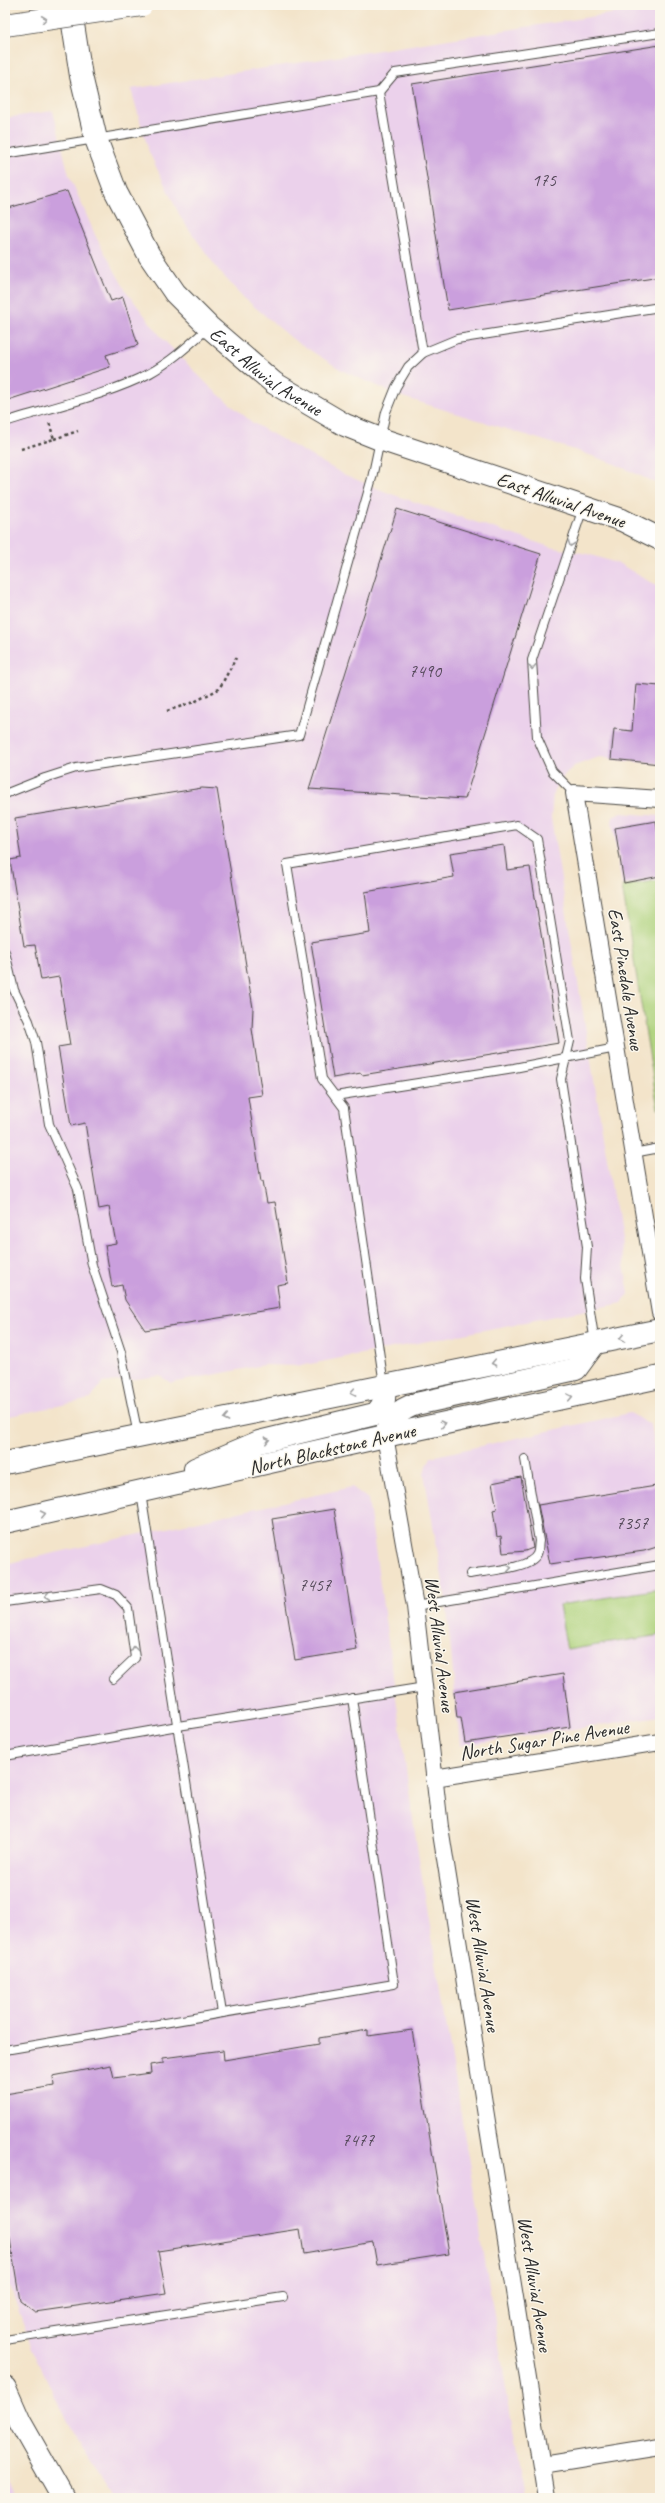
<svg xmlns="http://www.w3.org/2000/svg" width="665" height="2503" font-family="Caveat,sans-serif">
<rect width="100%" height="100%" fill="#fbf7ec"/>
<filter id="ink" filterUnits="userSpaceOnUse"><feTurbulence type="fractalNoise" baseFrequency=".025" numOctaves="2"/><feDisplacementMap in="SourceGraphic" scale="8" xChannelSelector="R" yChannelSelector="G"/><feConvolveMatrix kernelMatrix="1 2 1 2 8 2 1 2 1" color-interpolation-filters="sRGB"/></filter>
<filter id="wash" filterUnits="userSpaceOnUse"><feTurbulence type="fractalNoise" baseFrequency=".012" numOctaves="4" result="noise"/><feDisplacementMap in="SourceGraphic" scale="16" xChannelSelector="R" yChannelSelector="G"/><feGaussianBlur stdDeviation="0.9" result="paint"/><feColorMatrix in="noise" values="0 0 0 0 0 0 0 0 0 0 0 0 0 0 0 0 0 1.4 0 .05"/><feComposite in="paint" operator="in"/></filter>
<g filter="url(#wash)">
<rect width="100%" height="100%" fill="#f3e4ca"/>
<g fill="#ebd1eb">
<path d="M660 6V485L615 464 584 453 403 397 343 371 294 340 244 298 219 271 181 218 149 152 131 89Z"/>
<path d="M53 111 69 175 96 237 126 291 162 338 211 388 253 423 343 474 391 494 550 547 587 554 620 564 660 588V762L599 757 574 766 565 774 553 794 551 818 629 1294 622 1303 300 1366 264 1365 171 1383 160 1376 102 1383 91 1399 5 1417V118Z"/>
<path d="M621 813 660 816V880L622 886 612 822 613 817Z"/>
<path d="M630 1413 651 1425 660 1474V1589L560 1605 566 1650 660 1635V1716L460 1746 446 1600 424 1473 431 1457Z"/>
<path d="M352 1487 368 1499 416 1840 524 2498H115L87 2456 58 2403 32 2348 5 2272V1564Z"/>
<path d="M5 2477 17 2498H5Z"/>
</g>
<g fill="#add27b" stroke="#6c7e53">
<path d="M660 880V1109H658L622 886Z"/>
<path d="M660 1589V1635L567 1650 559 1605Z"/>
</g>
<g id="blocks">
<g fill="#ca9fdd">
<path d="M660 45V277L448 310 412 84Z"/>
<path d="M67 191 111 301 123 297 138 345 106 355 110 367 5 401V209Z"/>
<path d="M397 509 541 554 465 799 309 789Z"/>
<path d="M636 684 660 686V764L611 759 614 729 632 731Z"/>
<path d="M202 788 217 789 253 1008 252 1029 262 1095 248 1097 261 1181H263L267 1203 275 1202 288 1283 277 1285 280 1308 145 1330 125 1300 122 1285 112 1287 105 1245 116 1243 109 1207 99 1209 85 1123 71 1126 58 1047 70 1045 59 977 41 980 35 945 24 946 10 860 21 858 15 818Z"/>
<path d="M656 821 660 851V876L624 883 615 828Z"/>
<path d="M504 845 507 870 530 867 559 1043 362 1075 361 1073 333 1078 311 942 370 933 365 892 454 877 450 853Z"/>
<path d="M521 1477 533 1548 525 1551 503 1553 501 1536 497 1537 493 1510 497 1509 492 1483Z"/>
<path d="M656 1486 660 1511V1546L644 1551 550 1564 538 1505Z"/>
<path d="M334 1509 357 1650 295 1660 272 1519Z"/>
<path d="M563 1674 570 1727 465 1743 461 1718H457L454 1692Z"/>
<path d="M368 2030V2036L412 2030 449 2254 377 2265 373 2242 304 2254 300 2229 158 2251 166 2293 35 2312 20 2301 5 2208V2094L54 2086 53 2076 111 2065 114 2078 151 2073 150 2065 163 2063V2058L223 2050 224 2060 319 2044V2038Z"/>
</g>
</g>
</g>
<g filter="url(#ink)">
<use href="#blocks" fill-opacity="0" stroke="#494743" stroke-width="1"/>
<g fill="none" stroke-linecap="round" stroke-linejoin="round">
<g stroke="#494743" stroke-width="10">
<g id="lane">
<path d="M379 92 423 353"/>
<path d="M5 154 379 92 395 73 660 33"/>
<path d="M5 422C49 408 111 394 150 373 172 361 190 344 208 328"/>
<path d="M574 793 552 771 537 737 532 660 583 508"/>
<path d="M5 794 45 778 76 768 299 735 372 478 386 412 396 387 408 367 423 353 457 339 660 307"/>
<path d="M5 952 14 990 29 1021 36 1042 49 1124 78 1189 92 1265 121 1352 138 1435"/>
<path d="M335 1096 514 1068 616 1048"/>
<path d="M633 1153 660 1148"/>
<path d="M384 1385 344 1108 322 1079 287 864 517 825 537 839 570 1041 561 1079 587 1247 585 1279 595 1343"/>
<path d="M141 1493 222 2013"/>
<path d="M470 1574C485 1571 531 1569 537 1554 539 1550 538 1545 539 1541L525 1459"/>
<path d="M5 1602 101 1589 116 1595 128 1608 135 1658 113 1679"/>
<path d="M415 1606 660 1565"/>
<path d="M5 1756 178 1726 425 1687"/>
<path d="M5 2050 394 1984 352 1698"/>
<path d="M5 2340 283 2297"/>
</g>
</g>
<g stroke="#494743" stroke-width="18">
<g id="street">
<path d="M660 799 574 793 660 1313"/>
<path d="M385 1436 415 1606 440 1827 547 2498"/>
<path d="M434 1778 660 1742"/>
<path d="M542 2465 660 2446"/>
</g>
</g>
<g stroke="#494743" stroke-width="24">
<g id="secondary">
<path id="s1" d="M70 5 81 76 96 139 116 192 149 255 175 293 209 327 274 383 345 425 380 439 622 520 660 539"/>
<path d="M5 2388 20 2422 63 2498"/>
</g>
</g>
<g stroke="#494743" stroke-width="24">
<g id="primary">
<path d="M385 1436C391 1418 398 1410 416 1404L576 1369 595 1343"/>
<path d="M5 1463 660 1330"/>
<path d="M195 1469 259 1442 375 1414C385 1405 385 1399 384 1386"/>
<path d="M5 1522 385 1436 660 1377"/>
</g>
</g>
<g stroke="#494743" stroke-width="2.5" stroke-dasharray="3 3" stroke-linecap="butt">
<path d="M54 439 78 431"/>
<path d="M21 449 54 439 49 422"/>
<path d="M167 711 194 702 219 689 236 658"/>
</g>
<use href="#lane" stroke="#fff" stroke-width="8"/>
<use href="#street" stroke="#fff" stroke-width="16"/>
<use href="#secondary" stroke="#fff" stroke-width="22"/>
<use href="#primary" stroke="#fff" stroke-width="22"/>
<g stroke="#494743" stroke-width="24" stroke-linecap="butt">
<path id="highway-bridge" d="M5 25 142 5"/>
</g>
<use href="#highway-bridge" stroke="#fff" stroke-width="22"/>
</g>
<defs><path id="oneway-chevron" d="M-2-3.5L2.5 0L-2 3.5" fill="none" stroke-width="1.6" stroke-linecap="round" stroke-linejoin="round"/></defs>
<g stroke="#a0a0a0">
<use href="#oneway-chevron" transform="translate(44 19) rotate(-8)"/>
<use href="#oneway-chevron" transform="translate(571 544) rotate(109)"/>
<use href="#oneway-chevron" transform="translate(532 667) rotate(88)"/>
<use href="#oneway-chevron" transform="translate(622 1338) rotate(169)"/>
<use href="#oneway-chevron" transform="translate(494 1363) rotate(168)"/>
<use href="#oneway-chevron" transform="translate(353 1392) rotate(169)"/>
<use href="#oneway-chevron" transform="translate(570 1397) rotate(-12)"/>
<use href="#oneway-chevron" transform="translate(226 1418) rotate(169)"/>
<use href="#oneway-chevron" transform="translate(443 1424) rotate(-12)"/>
<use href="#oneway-chevron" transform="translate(267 1440) rotate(-13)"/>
<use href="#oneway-chevron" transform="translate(43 1514) rotate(-12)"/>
<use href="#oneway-chevron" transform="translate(509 1568) rotate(-9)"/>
<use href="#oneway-chevron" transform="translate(47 1596) rotate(173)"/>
<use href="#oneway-chevron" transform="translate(134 1649) rotate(-97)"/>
</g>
</g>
<g text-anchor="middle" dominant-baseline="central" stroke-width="3" stroke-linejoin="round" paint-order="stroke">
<g font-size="18" fill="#534858">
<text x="544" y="180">175</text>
<text x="425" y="671">7490</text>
<text x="632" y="1523">7357</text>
<text x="315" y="1585">7457</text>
<text x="358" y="2140">7477</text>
</g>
<g font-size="20" fill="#2b2b2b" stroke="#fbf7ec">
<text stroke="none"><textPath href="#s1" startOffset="431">East Alluvial Avenue</textPath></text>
<text transform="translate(561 500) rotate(19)">East Alluvial Avenue</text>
<text transform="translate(626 979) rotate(81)">East Pinedale Avenue</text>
<text transform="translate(332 1449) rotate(-13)">North Blackstone Avenue</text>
<text transform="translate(440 1644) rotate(83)">West Alluvial Avenue</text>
<text transform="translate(544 1740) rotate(-9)">North Sugar Pine Avenue</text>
<text transform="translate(483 1964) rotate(81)">West Alluvial Avenue</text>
<text transform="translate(535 2284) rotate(81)">West Alluvial Avenue</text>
</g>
</g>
<rect width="665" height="2503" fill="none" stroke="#fbf7ec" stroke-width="20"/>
</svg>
